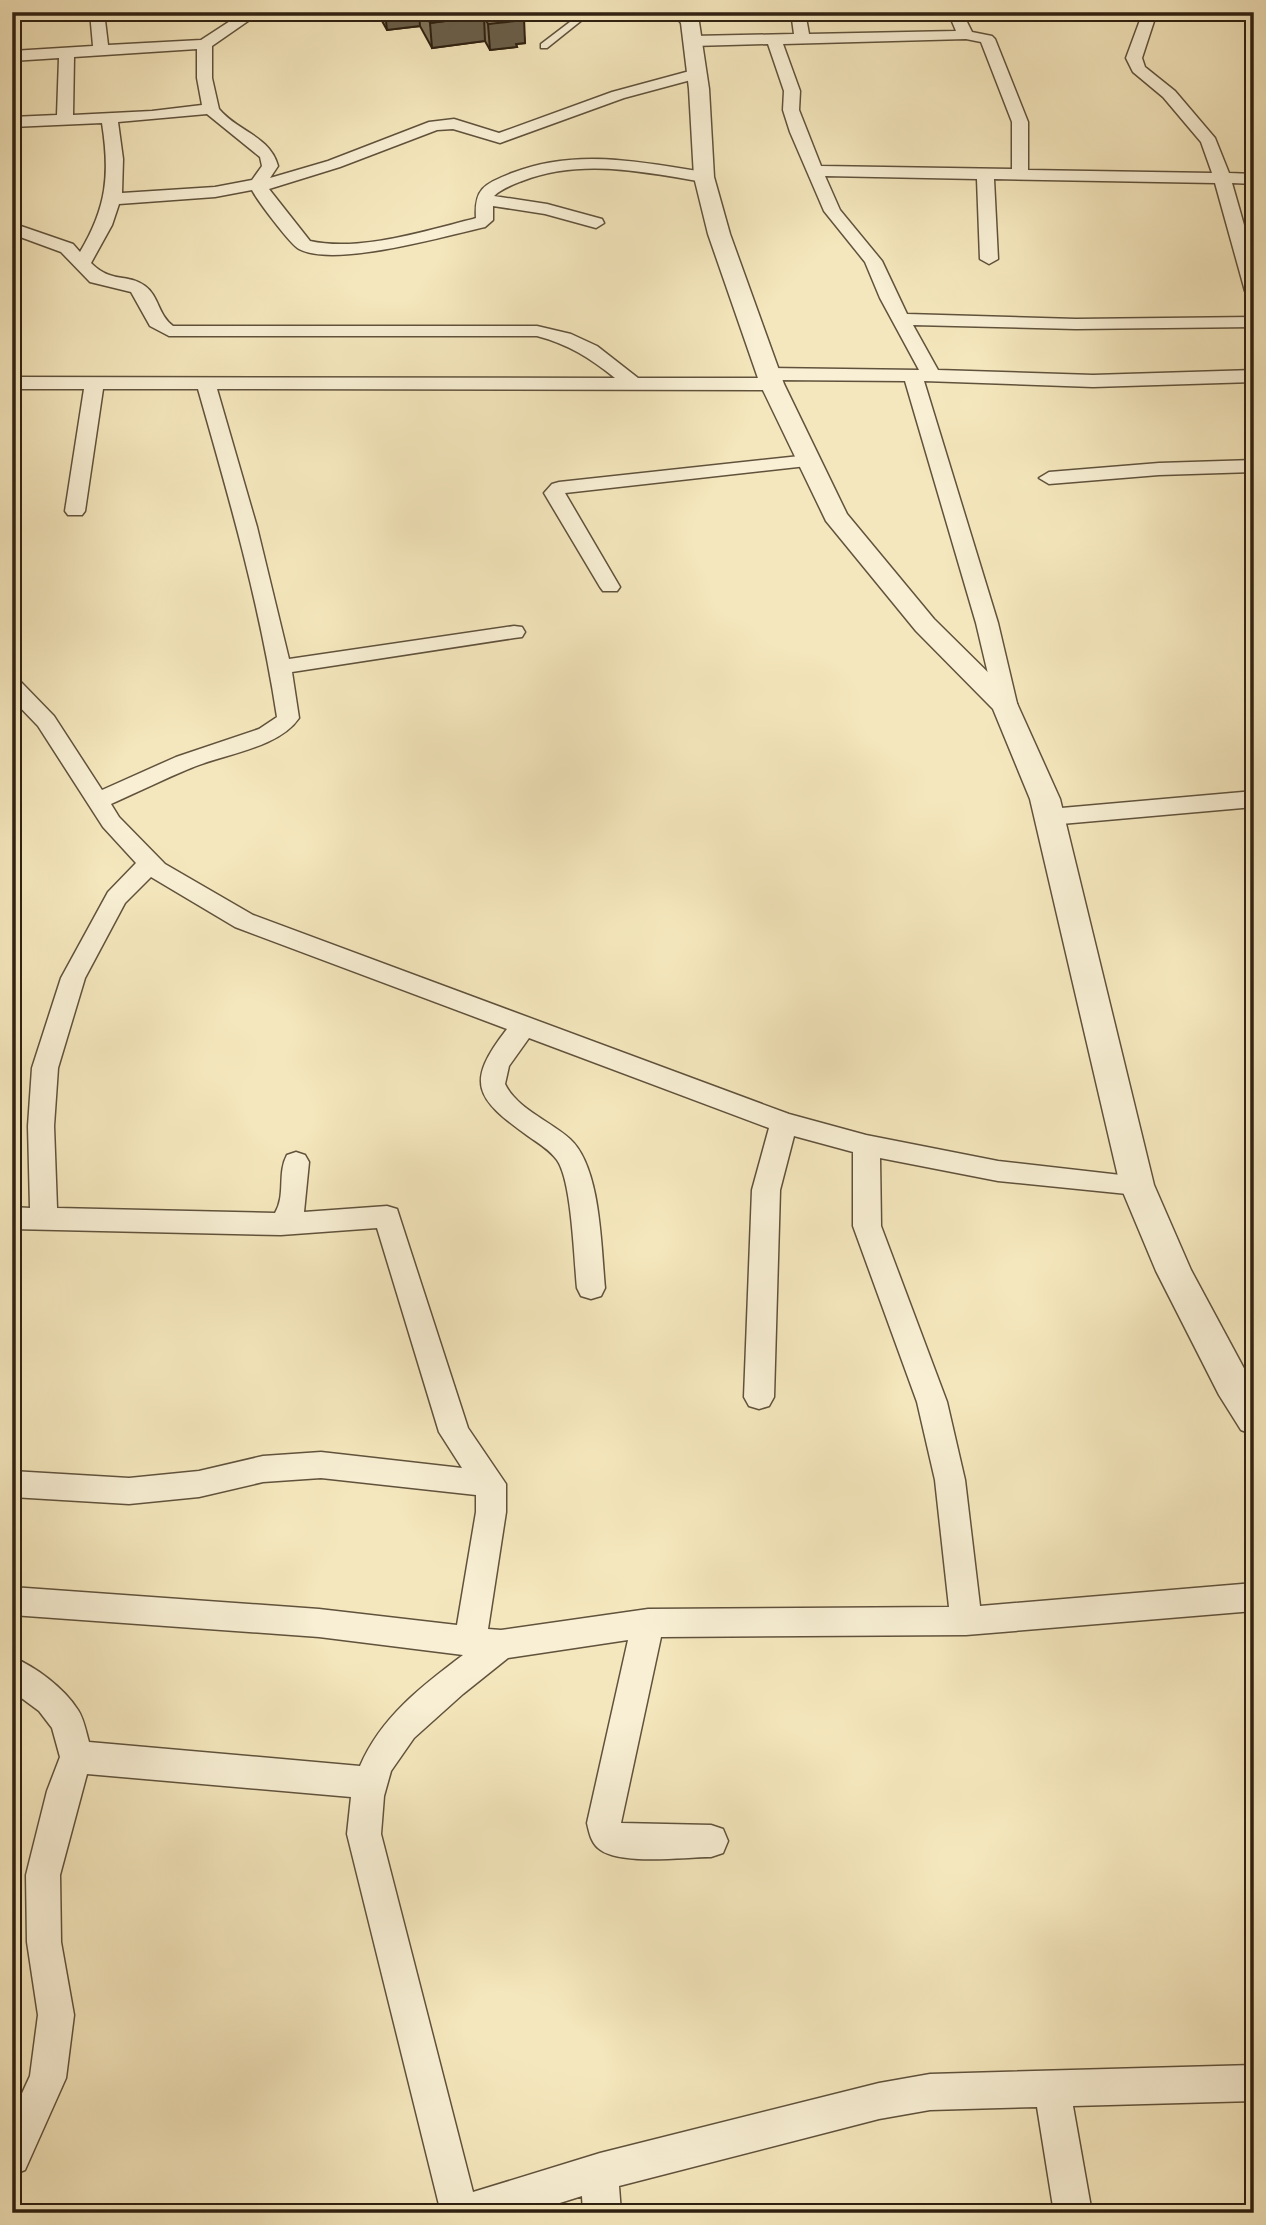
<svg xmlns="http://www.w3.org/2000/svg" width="1266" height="2225" font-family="'IM FELL Double Pica',serif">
<rect width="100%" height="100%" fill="#f5e7bd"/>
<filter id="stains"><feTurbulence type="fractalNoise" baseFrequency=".00286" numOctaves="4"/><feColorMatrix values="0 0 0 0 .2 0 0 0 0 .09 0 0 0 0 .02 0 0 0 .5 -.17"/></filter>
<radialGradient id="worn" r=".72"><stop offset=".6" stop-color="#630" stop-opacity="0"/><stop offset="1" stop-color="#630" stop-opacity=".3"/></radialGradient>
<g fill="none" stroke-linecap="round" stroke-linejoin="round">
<g stroke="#60523c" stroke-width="3">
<path id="service" d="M583 12H592L547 48H541V44Z"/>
</g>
<g stroke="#60523c" stroke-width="3">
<g id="minor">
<path d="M90 12H104L108 45 201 40 244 12H261L212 46V78L219 109C237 131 270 136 278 166L270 178 328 161 429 122 454 119 499 133 612 92 697 69 705 74 702 77 624 98 500 143 453 129 437 130 340 167 269 189 310 241C359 252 425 231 473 219L476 218C474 187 486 184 512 173 576 148 639 162 704 172L712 177 704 182C643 172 582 158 522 181 512 185 501 189 494 196L547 204 602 219 604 223 596 228 545 214 493 206V220L485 227C445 236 335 268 299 249 290 244 257 200 252 190L215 197 119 204 112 225 91 263C112 284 128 273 145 286 159 296 158 315 173 326H537L571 334 597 346 638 378H764L760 374 769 368 919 370 880 298 865 262 824 211 790 132 783 110 784 91 768 44 693 46 685 41 693 36 794 34 791 12H805L809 34 956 31 948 12H962L972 32 992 36 995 39 1028 122V170L1212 173 1201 142 1163 97 1133 72 1126 58 1143 12H1157L1142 58 1145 67 1175 91 1215 138 1229 173 1254 174V184L1232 183 1254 260V296L1245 291 1215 183 994 179 998 259 989 264 980 259 977 179 825 176 840 210 882 261 907 314 1076 319 1254 317V327L1076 329 913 325 938 370 1093 375 1254 370V382L1093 387 924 381 998 623 1019 712 1016 717H1000L997 712 976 623 905 381 777 380 781 384 772 390 217 389 257 527 289 659 514 626 522 627 525 632 522 637 514 638 292 672 299 718C279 748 224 754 191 768 164 779 138 792 111 804L119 817 165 864 253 915 789 1114 866 1135 998 1161 1147 1178 1151 1185 1147 1192 1137 1195 998 1181 880 1158 881 1226 947 1402 965 1480 980 1606 1254 1583V1611L966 1635 661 1637 621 1823 711 1825 723 1829 728 1841 723 1853 711 1857C684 1857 617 1866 598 1848 591 1842 589 1832 587 1823L628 1640 508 1658 463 1694 414 1738 391 1771 384 1796 381 1834 473 2192 600 2153 879 2083 930 2074 1254 2065V2101L1073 2106 1092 2213H1054L1037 2107 930 2110 879 2119 619 2186 621 2213H583L582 2196 528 2213H441L347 1834 351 1797 87 1774 60 1875 61 1942 74 2015 66 2078 25 2170 12 2175V2115L30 2076 38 2015 27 1942 26 1875 47 1791 60 1757 52 1728 39 1711 12 1691V1657C36 1667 64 1688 78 1710 84 1719 86 1732 89 1742L360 1766C381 1717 422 1686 463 1655L319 1637 12 1615V1587L319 1609 457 1625 476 1512V1495L321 1478 263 1482 199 1497 129 1504 12 1497V1471L129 1478 199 1471 263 1456 321 1452 462 1468 439 1432 377 1228 281 1235 12 1229V1207L30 1208 28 1126 32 1068 61 978 108 892 136 863 103 827 38 726 12 699V679L20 681 54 716 102 790 176 757 259 729 277 717C260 605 229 497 198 389H103L85 511 82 515H68L65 511 84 389H12V377L615 378C590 358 568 344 537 336H169L150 326 131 292 90 282 61 252 12 234V223L73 244 80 252C107 207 110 174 102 123L12 127V117L57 115 59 58 12 61V51L93 46ZM966 39 981 42 1012 122V169L821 166 799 110 800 91 783 44ZM197 49V78L202 105 152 111 73 115 74 57ZM207 114 260 157 262 166 252 180 215 187 122 193 123 159 118 122ZM151 877 235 927 507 1029C465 1083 475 1098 528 1136 538 1143 550 1150 557 1160 572 1181 574 1260 577 1288L581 1296 591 1299 601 1296 605 1288C601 1248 601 1167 570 1139 550 1121 517 1109 505 1084L509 1066 529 1038 769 1128 752 1190 744 1397 749 1406 759 1409 769 1406 774 1397 780 1190 794 1136 853 1152V1226L917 1402 935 1480 949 1607 648 1609 501 1630 488 1629 506 1512V1484L468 1428 397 1209 387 1206 304 1212 309 1162 305 1155 296 1152 287 1155C277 1173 286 1195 275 1213L57 1208 54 1126 58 1068 85 978 125 903Z"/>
<path d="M809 455 819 461 816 465 565 493 620 587 617 591H603L600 587 544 493 552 484 559 482Z"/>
<path d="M1254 460V472L1159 475 1049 484 1039 478 1049 472 1159 463Z"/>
<path d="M1254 791V807L1050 825 1042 822 1038 817 1042 812 1050 809Z"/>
</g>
</g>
<g stroke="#60523c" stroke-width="3">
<path id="tertiary" d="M672 12H691L699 22 709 89 714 177 730 234 784 384 847 514 934 619 1015 699 1060 799 1154 1185 1191 1270 1254 1387V1435L1241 1430 1219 1395 1156 1271 1120 1185 1030 799 993 709 916 631 826 521 760 384 708 234 694 177 689 89 681 23Z"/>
</g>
<use href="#service" fill="#f8efd4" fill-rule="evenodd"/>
<use href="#minor" fill="#f8efd4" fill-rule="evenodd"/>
<use href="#tertiary" fill="#f8efd4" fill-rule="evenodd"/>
</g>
<path fill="#81755b" stroke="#2f2111" stroke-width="2" d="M377 12H521L525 43 516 44 517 47 490 50 485 41 432 48 420 26 387 30Z"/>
<g fill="#695f4a" stroke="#2f2111" stroke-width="2">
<path d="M385 12H419L420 26 387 30Z"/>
<path d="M484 16 485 41 432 48 430 23Z"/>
<path d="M524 17 525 43 516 44 517 47 490 50 488 24Z"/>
</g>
<path fill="#96886a" stroke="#2f2111" stroke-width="2" d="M425 12H521L524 17 514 19 516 21 488 24 484 16 430 23Z"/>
<rect width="1266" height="2225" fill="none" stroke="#f5e7bd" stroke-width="42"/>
<rect x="14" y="14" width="1238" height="2197" fill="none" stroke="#2f2111" stroke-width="3.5"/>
<rect x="21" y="21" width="1224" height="2183" fill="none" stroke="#2f2111" stroke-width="2"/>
<rect width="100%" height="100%" filter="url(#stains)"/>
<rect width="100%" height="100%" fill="url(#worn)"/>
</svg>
